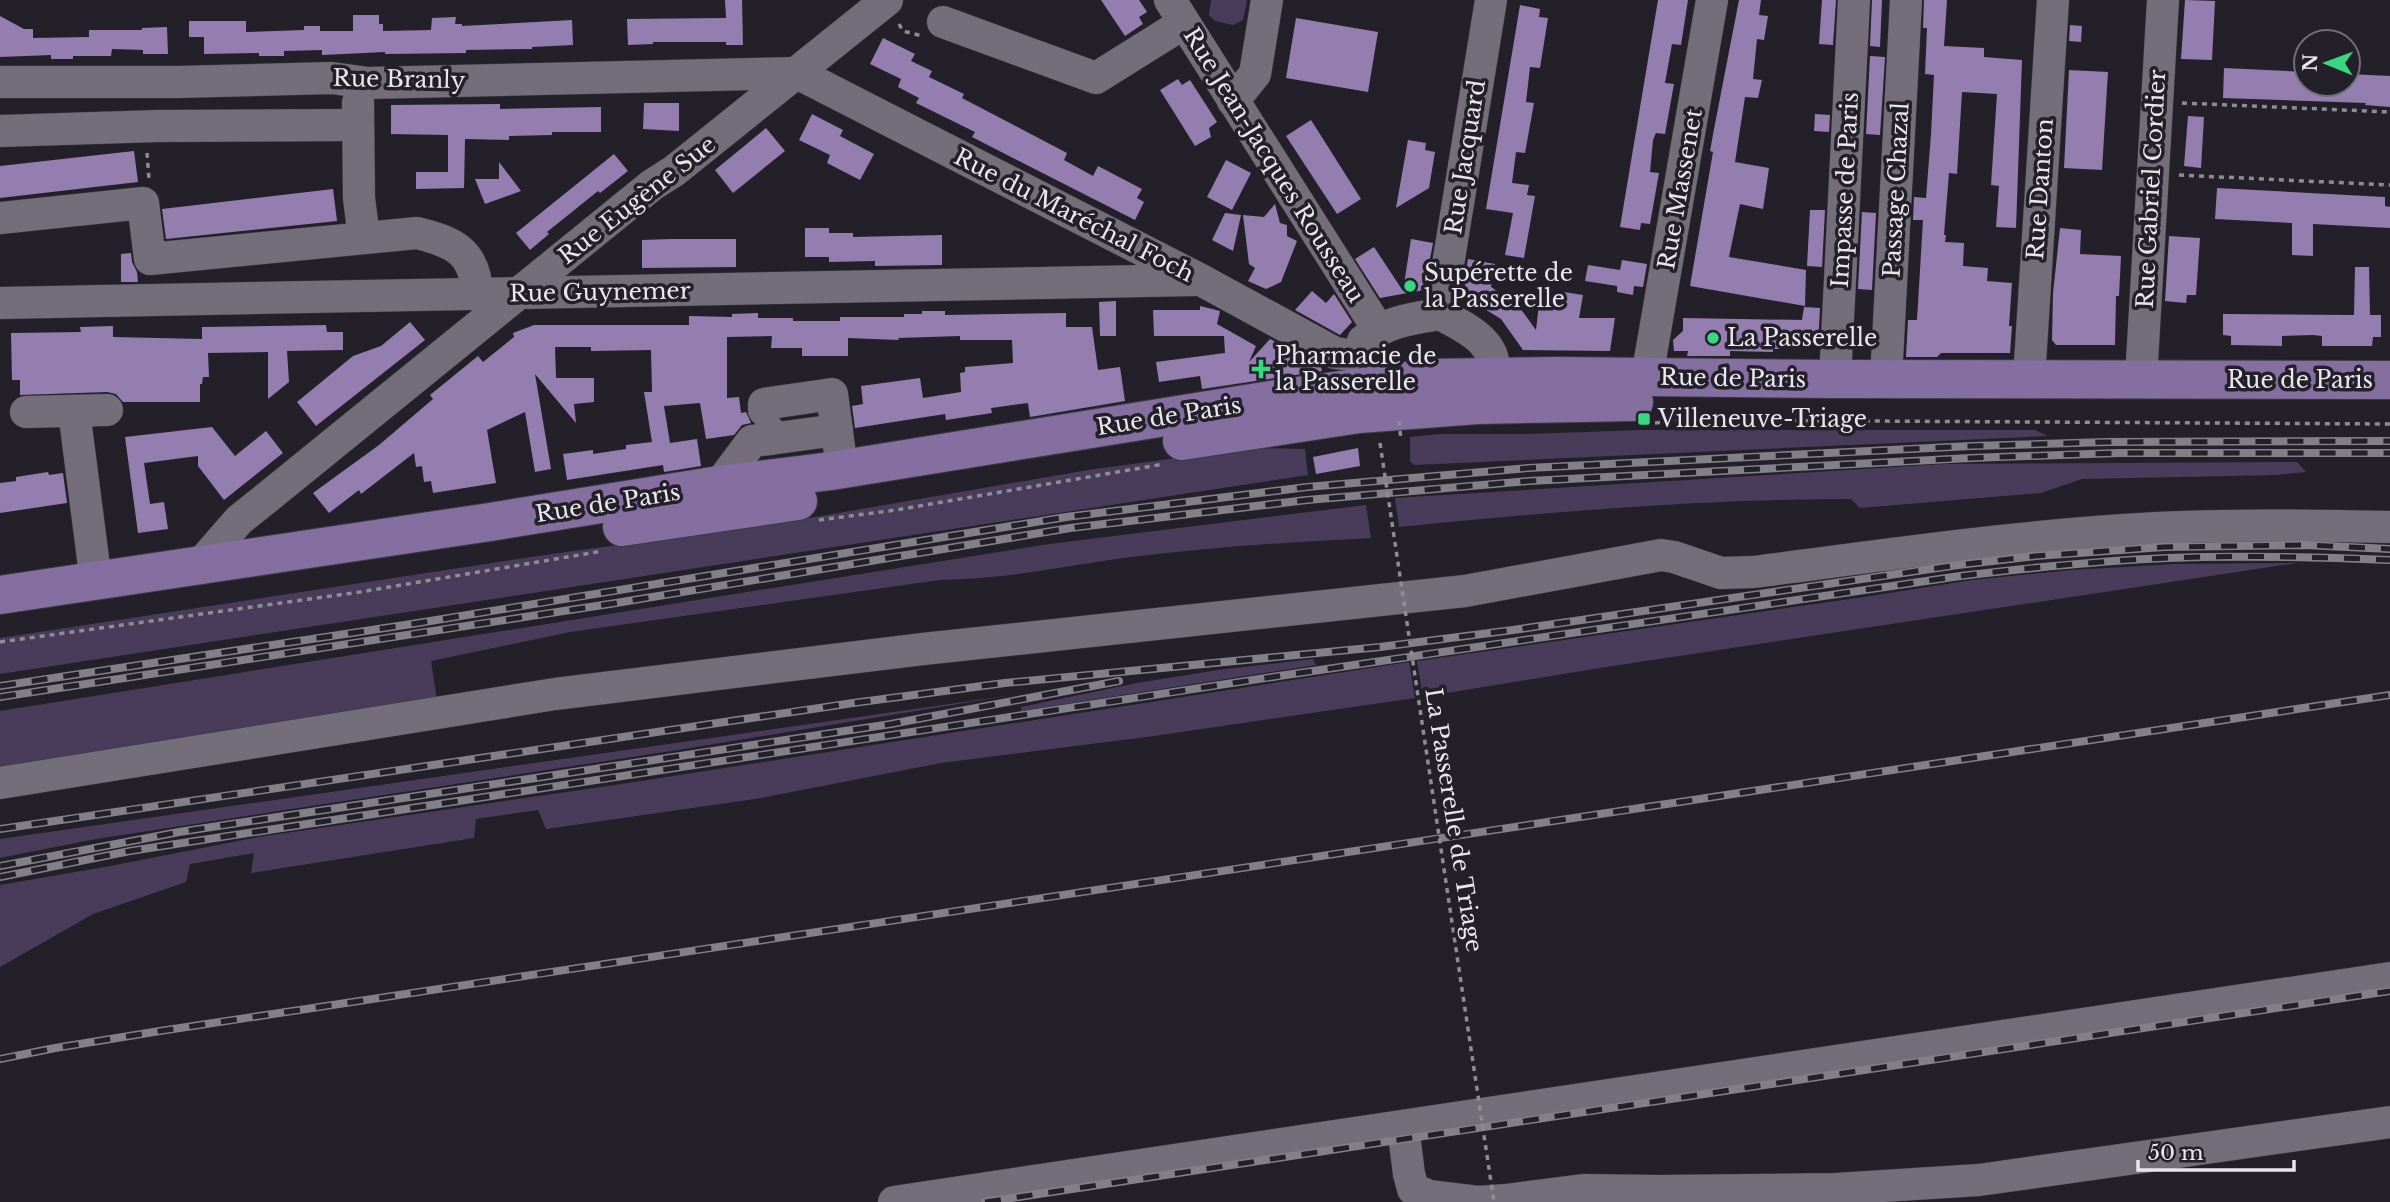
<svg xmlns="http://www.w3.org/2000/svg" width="2390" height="1202" font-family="'Libre Baskerville',serif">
<rect width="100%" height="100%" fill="#24202a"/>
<g fill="#493c5a">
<path d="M1211 0H1247L1243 20 1233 25 1215 21 1209 15Z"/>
<path d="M1639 430H2035L2048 436 1414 465 1410 461V437L1441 434H1530Z"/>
<path d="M1251 448 1305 449 1308 475 0 674V638L538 556 792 521 1088 470Z"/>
<path d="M2297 462 2306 472 2276 475 2082 479 2041 493 1860 508 1851 499C1700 499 1549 512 1399 527L1395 498 1945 464Z"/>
<path d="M1366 505 1371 538C1291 542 1211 547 1131 557 1065 566 1008 579 940 580L570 632 431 661 437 701 0 770V711L1049 544Z"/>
<path d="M2297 563 1606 667 1423 697 1417 661 1864 597 1972 580 2072 570 2176 564Z"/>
<path d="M1313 659 1316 665 1021 711V707L1137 683 1218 670Z"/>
<path d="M1409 662 1415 698 1154 736 941 763 755 799 546 829 538 810 476 819 474 838 251 873 254 853 190 864 186 882 93 914 0 967V885L110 866 258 837 615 785Z"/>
<path d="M1013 695 684 749 96 839 0 858V839Z"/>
</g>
<g fill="#947eb0">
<path d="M725 0H742L743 45H726V42H653V44L628 45 627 19 726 18Z"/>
<path d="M1101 0H1139L1147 12 1139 17 1143 24 1125 36Z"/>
<path d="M1658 0H1688L1681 45 1672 44 1665 83 1674 84 1665 134 1656 133 1653 140 1650 172 1659 173 1650 224 1641 223 1640 230 1620 227Z"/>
<path d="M1739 0H1761L1759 15 1768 16 1764 40 1757 39 1753 79 1762 80 1758 98 1745 97 1735 162 1769 168 1763 209 1740 204 1729 257 1806 270 1805 306 1690 286 1713 152 1710 151 1714 129Z"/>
<path d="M1822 0H1836L1833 45 1819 44Z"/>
<path d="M1872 0H1882L1880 47 1870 46Z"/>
<path d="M1924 0H1947L1944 46 1984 48V57L2022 60 2016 228 1996 227 1999 186 1991 185 1997 94 1962 92 1957 174 1949 173 1944 235H1946L1945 242 1964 243 1963 266 1988 268 1987 281 2012 283 2009 326H2012L2010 353H1941L1937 357H1906L1908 320H1917L1923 220H1913L1914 197 1926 198 1931 134 1934 75 1925 74 1927 28H1923Z"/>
<path d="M2185 0 2215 1 2212 60 2181 59Z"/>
<path d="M1520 5 1540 9 1539 17 1548 18 1540 68 1530 67 1526 102 1534 103 1525 153 1516 152 1512 183 1529 185 1527 195 1535 196 1524 258 1505 255 1513 213 1486 209Z"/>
<path d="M353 15H379V24H383V31L431 30 432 18 456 17 455 24H462V26L572 20 573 45 532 47V49L466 50V53L385 54V52L322 55V50L284 51V56H259V53L204 54V37H189V21H246V32L304 30V26H320V31H353Z"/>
<path d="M0 16 24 29H33V38L89 37V30H142V28L167 27 168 54H143V50L112 49 111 56H73V59H51V55L0 57Z"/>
<path d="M1296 18 1378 32 1368 92 1286 78Z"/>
<path d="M2070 25 2082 26 2081 42 2069 41Z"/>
<path d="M883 38 915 54 911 61 932 71 929 77 964 94 962 98 1067 153 1064 160 1093 176 1098 166 1142 189 1137 198 1144 202 1135 220 972 137 975 132 916 103 919 98 898 87 901 79 870 64Z"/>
<path d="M1870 56 1885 57 1880 135 1866 134Z"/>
<path d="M2224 68 2306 72V84H2348V74L2390 76V107L2365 105 2366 103 2223 98Z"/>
<path d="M2069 70 2108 72 2102 170 2064 168Z"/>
<path d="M1178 79 1182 85 1190 80 1217 122 1209 128 1211 137 1195 146 1160 90Z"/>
<path d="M644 103H679V131L643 129Z"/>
<path d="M500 104V109L601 107V132H552V135L509 136V140L465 139 464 188 416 189V172H448V135L391 134V105Z"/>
<path d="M812 114 843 130 840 136 874 154 860 180 827 163 830 155 799 140Z"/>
<path d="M1815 114 1830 115 1829 132 1814 131Z"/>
<path d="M2188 116 2204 117 2201 168 2184 166Z"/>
<path d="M1311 120 1361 199 1337 214 1286 136Z"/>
<path d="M766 128 785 151 733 193 715 170Z"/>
<path d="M1408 140 1426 143 1425 150 1435 152 1429 188 1396 208Z"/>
<path d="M134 151 138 182 0 198V166Z"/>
<path d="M614 154 628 171 600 193 598 191 547 232 549 234 530 250 516 233Z"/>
<path d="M1226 160 1251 173 1232 210 1207 197Z"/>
<path d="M499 162 521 191 485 204 475 179H499Z"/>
<path d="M2217 188 2385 197V206L2390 207V228L2313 224V256L2292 255V223L2215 219Z"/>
<path d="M333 189 337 221 166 239 162 209Z"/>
<path d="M1275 204 1280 223 1287 225V236L1297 241 1281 282 1266 289 1248 281 1255 268 1249 264 1243 215 1264 217Z"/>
<path d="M1810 210H1825L1822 267 1807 266Z"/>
<path d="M1862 212 1876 213 1872 290 1858 289Z"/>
<path d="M1225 213 1241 215 1233 251 1212 240Z"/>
<path d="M805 228H829V233H853V237L942 235V265L875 266V261L829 262V257H805Z"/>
<path d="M2060 228 2081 230 2080 254 2121 256 2119 296H2116L2115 345H2056L2052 340 2053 293Z"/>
<path d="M2169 236 2200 238 2196 295H2187L2186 303 2165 301Z"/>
<path d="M671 239H736V267L642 268V240Z"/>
<path d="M1411 239 1433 243 1424 290 1380 298 1355 259 1374 247 1403 291Z"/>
<path d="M131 253 132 262 137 272 138 282H121V254Z"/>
<path d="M1468 259 1495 264 1491 287 1517 304 1536 330 1540 296 1556 298 1557 291 1583 295 1579 318H1615L1610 351 1523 350 1501 319 1462 295Z"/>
<path d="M1622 260 1647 264 1643 287 1634 286 1633 295 1617 292V286L1585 281 1588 265 1620 270Z"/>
<path d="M2355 267H2369L2370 315H2381V337H2373L2372 346H2322V336L2313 335 2282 336V346L2231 345V336L2223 335V314L2354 315Z"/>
<path d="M1312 291 1326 303 1334 294 1352 322 1340 335 1295 310Z"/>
<path d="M1116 301V336H1100L1099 302Z"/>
<path d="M1200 306 1220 311 1217 324 1256 346 1249 362 1270 339 1321 367 1322 371 1202 389 1200 376 1159 382 1156 362 1225 353 1224 336H1154L1153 310H1200Z"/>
<path d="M1804 307 1820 308 1818 345 1780 343V349H1773V352L1730 351V356H1687L1688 351H1674L1673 340 1683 331V318L1802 320Z"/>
<path d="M922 311H945V315L1066 313V327H1092L1098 370 1120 367 1125 401 1030 417 1028 403 991 408 992 413 946 420 945 414 855 428 852 406 863 404 861 386 920 378 923 398 961 392 960 373 965 372V367L1013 363 1012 340H960V336L898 338 899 340 848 338V356H802V348H771L772 336 727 337V398L739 397 741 413 746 412 751 423 742 425 734 435 706 439 700 403 664 406 670 443 697 439 701 466 664 472 663 465 567 480 563 454 593 450V454L626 449V445L652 442 644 392H652L651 350 591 351V347H555L556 378H594V402L574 404 576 423 535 374 551 469 535 472 525 412 487 430 496 483 433 493 431 481 424 482 422 466 416 467 414 453 361 494 359 490 329 513 313 493 379 445 433 399 430 395 478 356 483 362 514 337 513 333 534 325H689V316L732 317V314L758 313V318H793V321H840V317H904V314H922Z"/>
<path d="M410 322 425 340 316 426 297 402 353 356 381 346Z"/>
<path d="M326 325 327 332H343V350L287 351 289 382 268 399V352L208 353 209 377H203L202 384H200V402H123L116 394 107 392 20 395V380H12L11 333 81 332 80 327 113 326V337L202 339V327Z"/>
<path d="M212 427 235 456 266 431 283 453 224 500 198 466V456L144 463 150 504 164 502 168 529 138 533 125 437Z"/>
<path d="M1358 448 1360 466 1316 474 1313 457Z"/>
<path d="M48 472 49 475 63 473 67 503 0 513V483L16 481V477Z"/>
</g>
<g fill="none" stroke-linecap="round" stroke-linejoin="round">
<g stroke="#3d3a43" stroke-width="33">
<g id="minor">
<path d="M1170 0 1378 329"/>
<path d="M943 22 1096 78 1184 23"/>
<path d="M0 82H178L332 78 368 83 797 73 1201 280 1335 353 1350 355"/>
<path d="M1233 101 1255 74 1267 0"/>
<path d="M358 103 359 198 364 238"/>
<path d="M0 131 158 126 358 125"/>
<path d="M0 218 143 203 150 259 417 233C454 242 476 252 477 295"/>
<path d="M0 303 1195 280"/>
<path d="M1440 314 1491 0"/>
<path d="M1363 341C1388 321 1409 319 1440 314 1464 327 1502 343 1492 378 1490 384 1484 391 1481 398"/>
<path d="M1647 377 1712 0"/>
<path d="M1835 379 1854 0"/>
<path d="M1886 379 1906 0"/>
<path d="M2029 379 2053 0"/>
<path d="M2141 379 2163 0"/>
<path d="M764 410V404L832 394 842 469"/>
<path d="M74 411 96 582"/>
<path d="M26 412 107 410"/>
<path d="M770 439 837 430"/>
<path d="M719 485 752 441 770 439 769 431"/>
<path d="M199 566 239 520 269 496 652 185 674 171 887 0"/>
<path d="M0 783 555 694 923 649 1465 591 1661 555 1674 557 1721 573 1753 572C1887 555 2021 535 2156 528 2233 524 2312 525 2390 527"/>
<path d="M1403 1127 1409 1174 1413 1189 1429 1196 1478 1202 1506 1200 1583 1190 1658 1191 1836 1189 1979 1180 2390 1122"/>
<path d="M894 1202 2390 978"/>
</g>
</g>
<g stroke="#3d3a43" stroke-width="40">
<g id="major">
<path d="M1182 441 1359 414 1477 405 1634 402"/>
<path d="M622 527 798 501"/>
<path d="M0 595 490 522 719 485 831 471 1283 398 1427 378 1558 376 1835 379 2390 380"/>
</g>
</g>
<g stroke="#8f8c94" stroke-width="3.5" stroke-dasharray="5 5" stroke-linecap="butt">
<path d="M899 24 903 31 922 36"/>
<path d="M2182 103 2390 112"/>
<path d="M147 153 149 180"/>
<path d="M2179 175 2390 185"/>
<path d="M1655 423 1688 420 2390 424"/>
<path d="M819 520 896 510 1164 464"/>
<path d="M0 642 360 592 603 551"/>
</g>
<use href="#minor" stroke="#746e7b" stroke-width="32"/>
<use href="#major" stroke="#856fa0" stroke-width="38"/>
<g stroke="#848089" stroke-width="8">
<g id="rail">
<path d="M0 686 418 623 1066 517 1307 487 1528 468 1971 446 2107 442 2390 441"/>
<path d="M0 697 616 603 1070 528 1307 500 1529 481 1970 458 2119 453H2390"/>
<path d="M0 829 853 703 1005 683 1380 647 1513 630 1958 565 2035 556 2164 547 2305 545 2390 549"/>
<path d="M0 866 179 832 891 724 1119 681"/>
<path d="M0 877 130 851 1279 676 1960 576C2028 568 2097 561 2167 558 2241 555 2315 557 2390 560"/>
<path d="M0 1059 55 1048 160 1031 2390 695"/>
<path d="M985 1202 2390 991"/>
</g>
</g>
<use href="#rail" stroke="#24202a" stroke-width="5" stroke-dasharray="16" stroke-linecap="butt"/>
<g stroke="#8f8c94" stroke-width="3.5" stroke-dasharray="5 5" stroke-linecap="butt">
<path d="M1399 421 1401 440"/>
<path d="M1380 443 1494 1202"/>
</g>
</g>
<g fill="#38d880" stroke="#24202a" stroke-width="2.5">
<circle cx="1410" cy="286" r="7"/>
<circle cx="1713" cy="338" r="7"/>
<path d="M1257.5 358.5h7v7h7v7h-7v7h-7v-7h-7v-7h7z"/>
<rect x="1637" y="412" width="14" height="14" rx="3.5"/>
</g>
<g text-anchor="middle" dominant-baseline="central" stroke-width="7" stroke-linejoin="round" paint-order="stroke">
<g font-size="23" fill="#e9e6ed" stroke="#24202a">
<text transform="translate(399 79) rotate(1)">Rue Branly</text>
<text transform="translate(1465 157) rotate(-81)">Rue Jacquard</text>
<text transform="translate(1274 165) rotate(58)">Rue Jean-Jacques Rousseau</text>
<text transform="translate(1680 189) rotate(-80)">Rue Massenet</text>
<text transform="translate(2040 189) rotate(-86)">Rue Danton</text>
<text transform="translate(2151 189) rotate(-87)">Rue Gabriel Cordier</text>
<text transform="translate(1845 190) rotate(-87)">Impasse de Paris</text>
<text transform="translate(1896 190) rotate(-87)">Passage Chazal</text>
<text transform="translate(637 200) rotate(-38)">Rue Eugène Sue</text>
<text transform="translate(1074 215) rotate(27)">Rue du Maréchal Foch</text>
<text transform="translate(600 292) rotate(-1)">Rue Guynemer</text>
<text transform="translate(1733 378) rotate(1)">Rue de Paris</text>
<text x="2300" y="380">Rue de Paris</text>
<text transform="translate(1169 416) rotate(-9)">Rue de Paris</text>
<text transform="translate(608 503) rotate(-9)">Rue de Paris</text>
<text transform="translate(1454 820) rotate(81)">La Passerelle de Triage</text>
</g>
<g font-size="23" fill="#e9e6ed" stroke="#24202a" text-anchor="start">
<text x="1424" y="273">Supérette de<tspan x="1424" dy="26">la Passerelle</tspan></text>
<text x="1727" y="338">La Passerelle</text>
<text x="1275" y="356">Pharmacie de<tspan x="1275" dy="26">la Passerelle</tspan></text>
<text x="1658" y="419">Villeneuve-Triage</text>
</g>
</g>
<g transform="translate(2327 63) rotate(271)"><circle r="33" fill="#24202a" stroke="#736f78" stroke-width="2"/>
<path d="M0-5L12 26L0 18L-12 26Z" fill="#38d880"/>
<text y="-10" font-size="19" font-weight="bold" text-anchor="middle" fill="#e9e6ed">N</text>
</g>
<path d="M2138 1160v10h156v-10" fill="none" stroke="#e9e6ed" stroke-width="3.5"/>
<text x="2148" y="1160" font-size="21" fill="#e9e6ed" stroke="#24202a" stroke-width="5" paint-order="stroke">50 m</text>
</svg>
